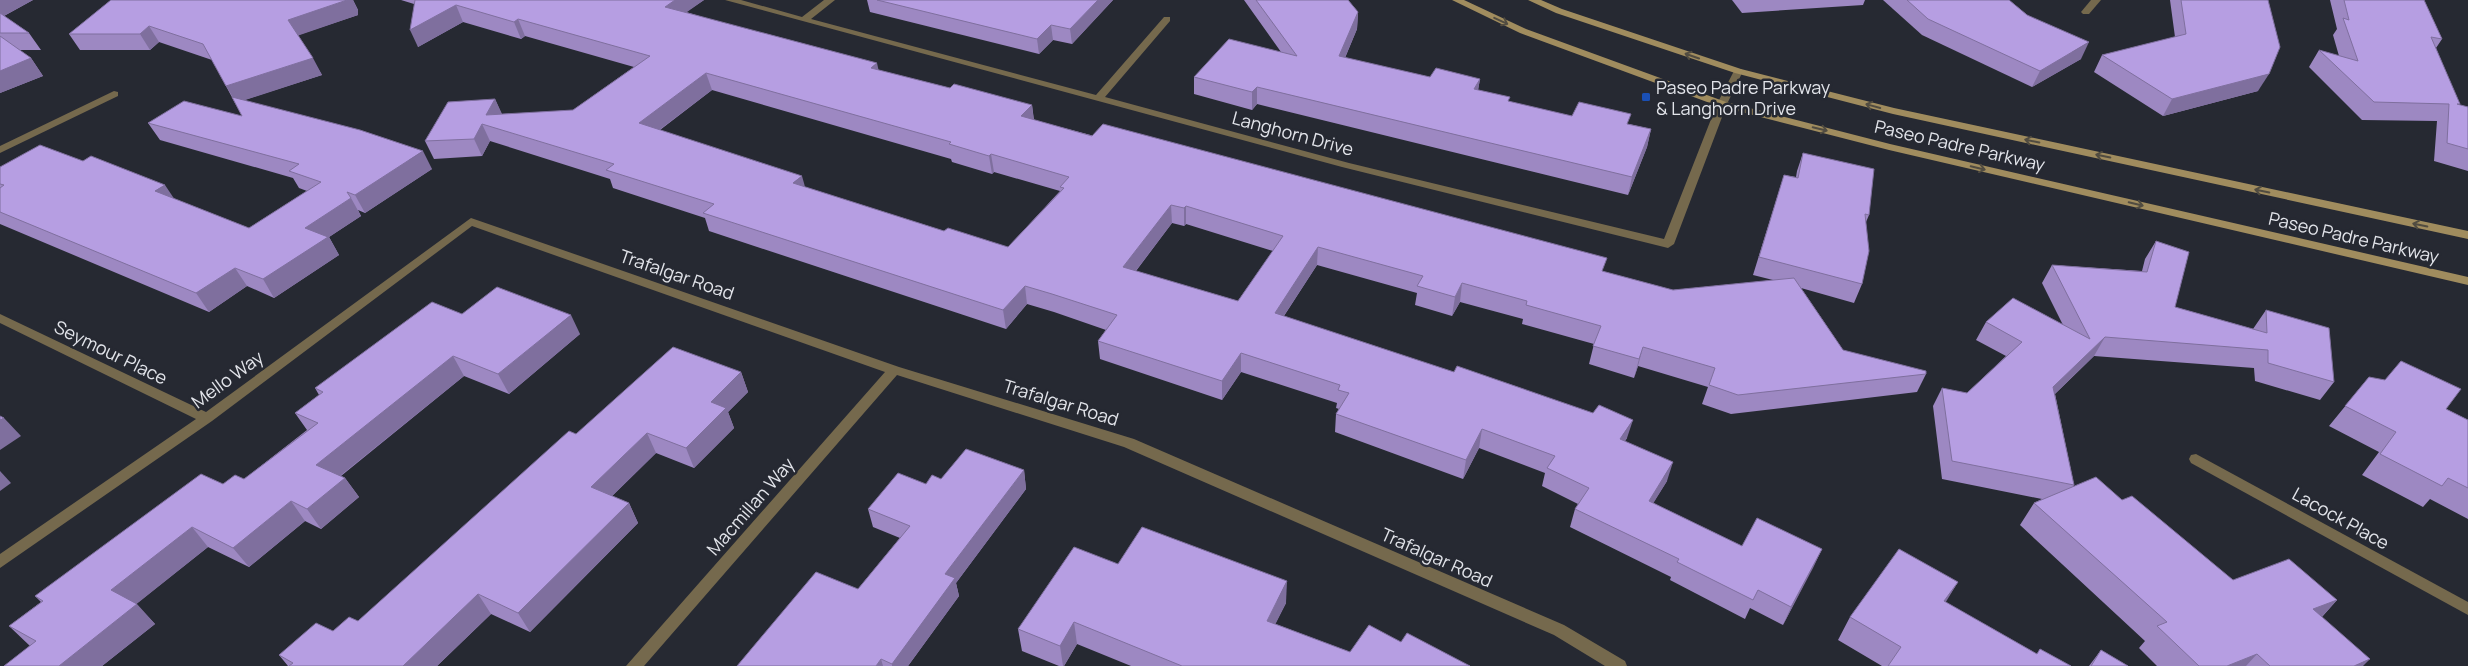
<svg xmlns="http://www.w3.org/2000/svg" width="2468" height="666" font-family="Manrope,sans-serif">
<rect width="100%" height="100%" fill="#262932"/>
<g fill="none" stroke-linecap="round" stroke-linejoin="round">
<g fill="#75694d" fill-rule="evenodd">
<path d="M725 0H741L802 17 824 0H835L811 19 1096 95 1164 17H1170V21L1105 97 1349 163 1664 239 1717 104 1735 69H1741L1743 71 1727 104 1674 244 1668 248 1342 167Z"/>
<path d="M2091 0H2101L2089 14H2083L2081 12Z"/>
<path d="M114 91 118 92V96L0 153V146Z"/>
<path d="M471 218 899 367 1134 439 1564 625 1625 661 1627 666H1605L1554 635 1124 447 897 375 644 666H626L885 372 472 226 212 421 0 568V554L196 419 0 323V314L206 412Z"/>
<path d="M2196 454 2468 602V615L2191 463 2189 459 2191 455Z"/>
</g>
<g fill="#a08c5e" fill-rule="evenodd">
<path d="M1452 0H1464L1526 29 1726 102 1890 144 2468 277V285L1889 150 1718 106 1520 33Z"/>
<path d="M1528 0H1541L1562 9 1741 69 1894 108 2468 231V239L1893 114 1735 73 1556 13Z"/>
</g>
</g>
<g fill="#9d88c2" fill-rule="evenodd">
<path d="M0 0H33L4 16 29 33 41 50H19L31 58 43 76 0 93Z"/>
<path d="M111 0H353L358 10V15L298 35 322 75 244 100 432 169 365 213 358 210 361 216 329 237 339 255 274 298 247 286 209 312 0 224V167L175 199 249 228 307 191 299 188 293 178 160 140 148 123 242 116 212 60 159 42 150 50H80L69 34Z"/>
<path d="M401 0H704L686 12 878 70 950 88 1032 105 1034 120 1673 290 1773 280 1753 275 1784 175 1796 177 1797 171 1803 153 1869 215 1866 222 1862 284 1854 303 1801 288 1843 350 1926 374 1917 392 1731 414 1702 404 1708 387 1638 366 1634 378 1589 364 1594 344 1522 324 1523 319 1460 302 1452 316 1415 305 1417 293 1317 265 1284 316 1627 438 1625 441 1667 481 1653 503 1742 546 1822 549 1783 625 1750 608 1745 619 1670 580 1671 577 1570 527 1575 509 1578 504 1542 486 1545 473 1479 448 1463 479 1335 432 1336 414 1339 409 1336 408 1337 403 1241 372 1222 400 1100 359 1098 341 1106 330 1054 312 1027 304 1006 329 709 231 705 218 613 188 610 179 490 141 482 156 434 159 425 141 495 99 502 115 573 110 634 67 525 36 521 39 463 22 418 47 414 4ZM712 90 951 159 952 162 992 174 994 172 1060 191 1008 247 944 231 805 187 660 130ZM1172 223 1184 226 1186 224 1273 251 1238 301 1136 271Z"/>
<path d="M867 0H1113L1072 44 1053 40 1039 54 870 12Z"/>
<path d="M1244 0H1348L1358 12 1357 29 1345 58 1430 77 1480 79 1478 90 1509 102 1572 116 1629 124 1651 129 1647 147 1628 195 1257 104 1252 110 1194 94V77L1281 52Z"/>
<path d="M1732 0H1865L1863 5 1742 13Z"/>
<path d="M1883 0H2009L2081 59 2032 87 1922 35Z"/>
<path d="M2170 0H2268L2258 91 2163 116 2094 72 2102 55 2175 37Z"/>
<path d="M2330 0H2424L2442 39 2436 48 2459 105 2468 107V171L2434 161 2437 121 2362 120 2309 67 2319 50 2339 56 2333 35 2337 29Z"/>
<path d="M2156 241 2175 307 2253 329 2266 310 2334 382 2320 400 2255 381 2254 368 2094 356 2055 394 2074 485 2073 487 2122 500 2233 580 2337 600 2322 617 2363 666H2157L2139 648 2145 641 2020 525 2034 503 2042 499 1942 479 1933 406 1942 388 1967 393 2006 356 1976 340 1986 322 2063 325 2042 283 2052 265 2142 271 2145 259Z"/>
<path d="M462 314 580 334 509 394 464 376 341 476 345 478 359 497 321 529 305 521 249 567 208 547 136 604 155 624 102 666H4L30 646 9 626 41 602 35 596 223 484 244 479 307 430 295 413 319 395 315 388Z"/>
<path d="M741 372 748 392 728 412 734 428 694 468 656 453 612 496 629 503 638 523 530 632 491 614 437 666H288L279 655 358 621 576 434Z"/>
<path d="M2369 377 2446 409 2468 420V519L2430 499 2423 507 2362 475 2379 452 2329 426Z"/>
<path d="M1024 470 1026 489 956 583 959 596 908 666H737L858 589 900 538 873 527 868 509 926 484 941 479Z"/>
<path d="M1118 564 1286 603 1275 624 1350 652 1401 642 1470 666H1131L1077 644 1064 666H1059L1022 651 1018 629Z"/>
<path d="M1958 582 1945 602 2037 654 2040 649 2071 666H1882L1838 640 1850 617Z"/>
<path d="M2101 650 2128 666H2089Z"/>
</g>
<g fill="#7f6f9e">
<path d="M0 0H33L0 18Z"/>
<path d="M347 0H353L358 10V15L297 36 288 20Z"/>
<path d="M675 0H704L670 24 665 7Z"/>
<path d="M1098 0H1113L1072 44 1070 29Z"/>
<path d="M456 5 463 22 418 47 410 30Z"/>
<path d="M1358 12 1357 29 1338 74 1339 56Z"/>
<path d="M518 19 525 36 521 39 514 22Z"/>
<path d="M1051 25 1053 40 1039 54 1037 39Z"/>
<path d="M149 26 159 42 150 50 140 34Z"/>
<path d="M2089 42 2081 59 2032 87 2040 71Z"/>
<path d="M31 58 43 76 0 93V71Z"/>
<path d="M313 58 322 75 236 103 226 86Z"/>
<path d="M877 63 881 81 871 68Z"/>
<path d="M706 73 712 90 646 140 639 123Z"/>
<path d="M2269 74 2258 91 2163 116 2172 99Z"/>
<path d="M1480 79 1477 96 1474 89Z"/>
<path d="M1257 87V104L1252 110V92Z"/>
<path d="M495 99 503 116 486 115Z"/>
<path d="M1032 105 1034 123 1021 116Z"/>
<path d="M482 124 490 141 482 156 474 139Z"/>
<path d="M1651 129 1647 147 1628 195 1632 177Z"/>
<path d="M423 151 432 169 365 213 355 195Z"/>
<path d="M991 154 994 172 992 174 989 156Z"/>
<path d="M802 176 807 194 793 183Z"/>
<path d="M165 185 177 203 155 191Z"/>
<path d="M351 198 361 216 329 237 339 255 274 298 263 279 305 228Z"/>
<path d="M1171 205 1172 223 1125 285 1123 267Z"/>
<path d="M1186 206V224L1184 226V208Z"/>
<path d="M1318 247 1317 265 1274 331 1275 313Z"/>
<path d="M235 268 247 286 209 312 196 293Z"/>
<path d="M1462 283 1460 302 1452 316 1455 297Z"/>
<path d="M1025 286 1027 304 1006 329 1003 310Z"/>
<path d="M571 315 580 334 509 394 498 374Z"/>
<path d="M2105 337 2094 356 2042 406 2053 387Z"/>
<path d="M1643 347 1638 366 1634 378 1639 359Z"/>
<path d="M1241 353V372L1222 400V381Z"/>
<path d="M453 356 464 376 330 484 316 465Z"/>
<path d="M741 372 748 392 728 412 734 428 694 468 686 448 711 402Z"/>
<path d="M4 418 21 436 0 450V420Z"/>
<path d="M1633 420 1627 438 1615 457 1620 439Z"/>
<path d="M1482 429 1479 448 1463 479 1466 460Z"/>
<path d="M647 433 656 453 601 507 591 487Z"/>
<path d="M1673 462 1667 481 1643 520 1649 501Z"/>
<path d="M1024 470 1026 489 956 583 959 596 908 666H892V664L945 574Z"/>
<path d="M0 471 11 483 0 491Z"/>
<path d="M345 478 359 497 321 529 307 509Z"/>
<path d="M291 501 305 521 249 567 233 548Z"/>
<path d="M629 503 638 523 530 632 518 613Z"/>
<path d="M192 527 208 547 129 610 111 590Z"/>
<path d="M1822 549 1813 568 1783 625 1791 607Z"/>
<path d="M1287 581 1286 603 1266 643 1267 621Z"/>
<path d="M1958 582 1944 605V601Z"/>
<path d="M478 594 491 614 437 666H403Z"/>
<path d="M2337 600 2317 622 2313 609Z"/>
<path d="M137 604 155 624 102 666H59Z"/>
<path d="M1074 622 1077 644 1064 666H1063L1060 646Z"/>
<path d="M2257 654 2246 666H2227Z"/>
<path d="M881 659 883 666H876Z"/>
<path d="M2370 659 2363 666H2353Z"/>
</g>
<g fill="#b69ee2" stroke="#7f6f9e" fill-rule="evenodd">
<path d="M111 0H347L288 20 313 58 226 86 203 44 149 26 140 34H69Z"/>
<path d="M415 0H675L665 7 877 63 871 68 950 88 954 84 1032 105 1021 116 1092 136 1103 124 1607 258 1602 271 1673 290 1794 278 1843 350 1926 371V374L1738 395 1709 385 1715 368 1643 347 1639 359 1593 346 1601 326 1526 305 1527 301 1462 283 1455 297 1417 286 1423 276 1318 247 1275 313 1454 372 1457 366 1593 413 1599 405 1633 420 1620 439 1673 462 1649 501 1742 546 1757 518 1822 549 1791 607 1758 590 1753 600 1677 562 1679 559 1575 509 1589 488 1547 468 1555 456 1482 429 1466 460 1336 414 1349 393 1338 390 1340 385 1241 353 1222 381 1098 341 1117 315 1052 294 1025 286 1003 310 703 213 714 204 606 170 614 164 482 124 474 139 425 141 448 102 495 99 486 115 573 110 650 56 518 19 514 22 456 5 410 30ZM706 73 951 142 949 144 989 156 991 154 1069 177 1060 187 1064 188 1008 247 948 228 944 231 793 183 802 176 639 123ZM1171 205 1184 208 1186 206 1283 236 1238 301 1123 267Z"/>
<path d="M877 0H1098L1070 29 1051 25 1037 39Z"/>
<path d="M1256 0H1348L1358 12 1339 56 1430 77 1436 68 1480 79 1474 89 1510 97 1508 101 1572 116 1579 102 1631 114 1627 124 1651 129 1632 177 1257 87 1252 92 1194 77 1229 39 1297 56Z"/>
<path d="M1907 0H2009L2027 15 2089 42 2040 71 1928 19Z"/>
<path d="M2181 0H2268L2280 47 2269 74 2172 99 2102 55 2186 34Z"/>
<path d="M2344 0H2424L2442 39 2431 37 2460 104H2457L2468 107V149L2447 143 2449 104 2374 102 2319 50 2358 61 2343 18 2349 20Z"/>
<path d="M0 13 29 33H0Z"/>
<path d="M0 36 31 58 0 71Z"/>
<path d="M232 97 360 130 423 151 355 195 347 192 351 198 305 228 328 237 263 279 235 268 196 293 0 212V188L4 185 0 184V167L40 145 83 161 91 156 165 185 155 191 249 228 321 182 289 171 299 164 148 123 184 101 242 116Z"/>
<path d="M1803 153 1874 169 1869 215 1865 214 1869 251 1862 284 1759 257 1784 175 1798 178Z"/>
<path d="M2156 241 2189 252 2175 307 2267 333 2266 310 2329 328 2334 382 2268 363V350L2105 337 2053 387 2074 485 1952 461 1942 388 1967 393 2022 342 1986 322 2013 298 2090 339 2052 265 2147 272Z"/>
<path d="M497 287 571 315 498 374 453 356 316 465 345 478 307 509 291 501 233 548 192 527 111 590 137 604 59 666H4L36 641 9 626 43 601 35 596 201 474 223 484 235 475 244 479 318 423 295 413 323 392 315 388 432 302 462 314Z"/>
<path d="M673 347 741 372 711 402 726 408 686 448 647 433 591 487 629 503 518 613 478 594 403 666H289L293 663 279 655 316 623 333 631 349 617 358 621 569 431 576 434Z"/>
<path d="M2401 361 2461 389 2446 409 2468 420V488L2448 478 2442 486 2380 454 2396 432 2345 406 2369 377 2385 380Z"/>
<path d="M0 416 4 418 0 420Z"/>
<path d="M966 449 1024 470 945 574 955 578 892 664 881 659 876 666H737L816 572 858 589 910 526 868 509 898 473 926 484 932 475 941 479Z"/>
<path d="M2096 477 2122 500 2132 496 2233 580 2289 559 2337 600 2313 609 2370 659 2354 666H2270L2257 654 2227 666H2199L2157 626 2167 622 2034 503Z"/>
<path d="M1142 527 1287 581 1267 621 1350 652 1369 625 1401 642 1407 633 1470 666H1182L1074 622 1060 646 1018 629 1074 547 1118 564Z"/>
<path d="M1899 549 1958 582 1944 601 2037 654 2040 649 2071 666H1888L1901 647 1850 617Z"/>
<path d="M2101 650 2128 666H2091Z"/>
</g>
<defs><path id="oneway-shaft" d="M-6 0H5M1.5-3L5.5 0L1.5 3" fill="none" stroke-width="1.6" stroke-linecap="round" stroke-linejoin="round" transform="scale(1.25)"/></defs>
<g stroke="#514c41">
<use href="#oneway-shaft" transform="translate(1501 21) rotate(25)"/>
<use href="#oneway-shaft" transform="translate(1692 56) rotate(-161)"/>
<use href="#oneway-shaft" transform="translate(1873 106) rotate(-165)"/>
<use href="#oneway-shaft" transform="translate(1820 129) rotate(14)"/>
<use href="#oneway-shaft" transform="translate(2032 141) rotate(-168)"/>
<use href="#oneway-shaft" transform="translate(2103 156) rotate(-168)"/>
<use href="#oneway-shaft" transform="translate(1978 168) rotate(13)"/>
<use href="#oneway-shaft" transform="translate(2262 191) rotate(-168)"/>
<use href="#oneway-shaft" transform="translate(2136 204) rotate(13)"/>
<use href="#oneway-shaft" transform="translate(2420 225) rotate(-168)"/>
</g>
<rect fill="#1a4fb4" stroke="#262932" stroke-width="2" x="1641" y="92" width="10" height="10" rx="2.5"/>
<g text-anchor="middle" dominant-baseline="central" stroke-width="5" stroke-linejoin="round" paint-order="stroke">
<g font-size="18" fill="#e2e4ea" stroke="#262932" text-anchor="start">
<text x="1656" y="87">Paseo Padre Parkway<tspan x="1656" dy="21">&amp; Langhorn Drive</tspan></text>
</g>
<g font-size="18" fill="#e2e4ea" stroke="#262932">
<text transform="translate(1293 133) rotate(15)">Langhorn Drive</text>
<text transform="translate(1960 145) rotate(13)">Paseo Padre Parkway</text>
<text transform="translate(2354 237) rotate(13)">Paseo Padre Parkway</text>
<text transform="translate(677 274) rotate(19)">Trafalgar Road</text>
<text transform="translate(111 352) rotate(26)">Seymour Place</text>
<text transform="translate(227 379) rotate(-36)">Mello Way</text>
<text transform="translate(1061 402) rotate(17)">Trafalgar Road</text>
<text transform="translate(750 506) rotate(-49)">Macmillan Way</text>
<text transform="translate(2341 518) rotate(29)">Lacock Place</text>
<text transform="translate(1437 557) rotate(24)">Trafalgar Road</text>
</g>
</g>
</svg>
